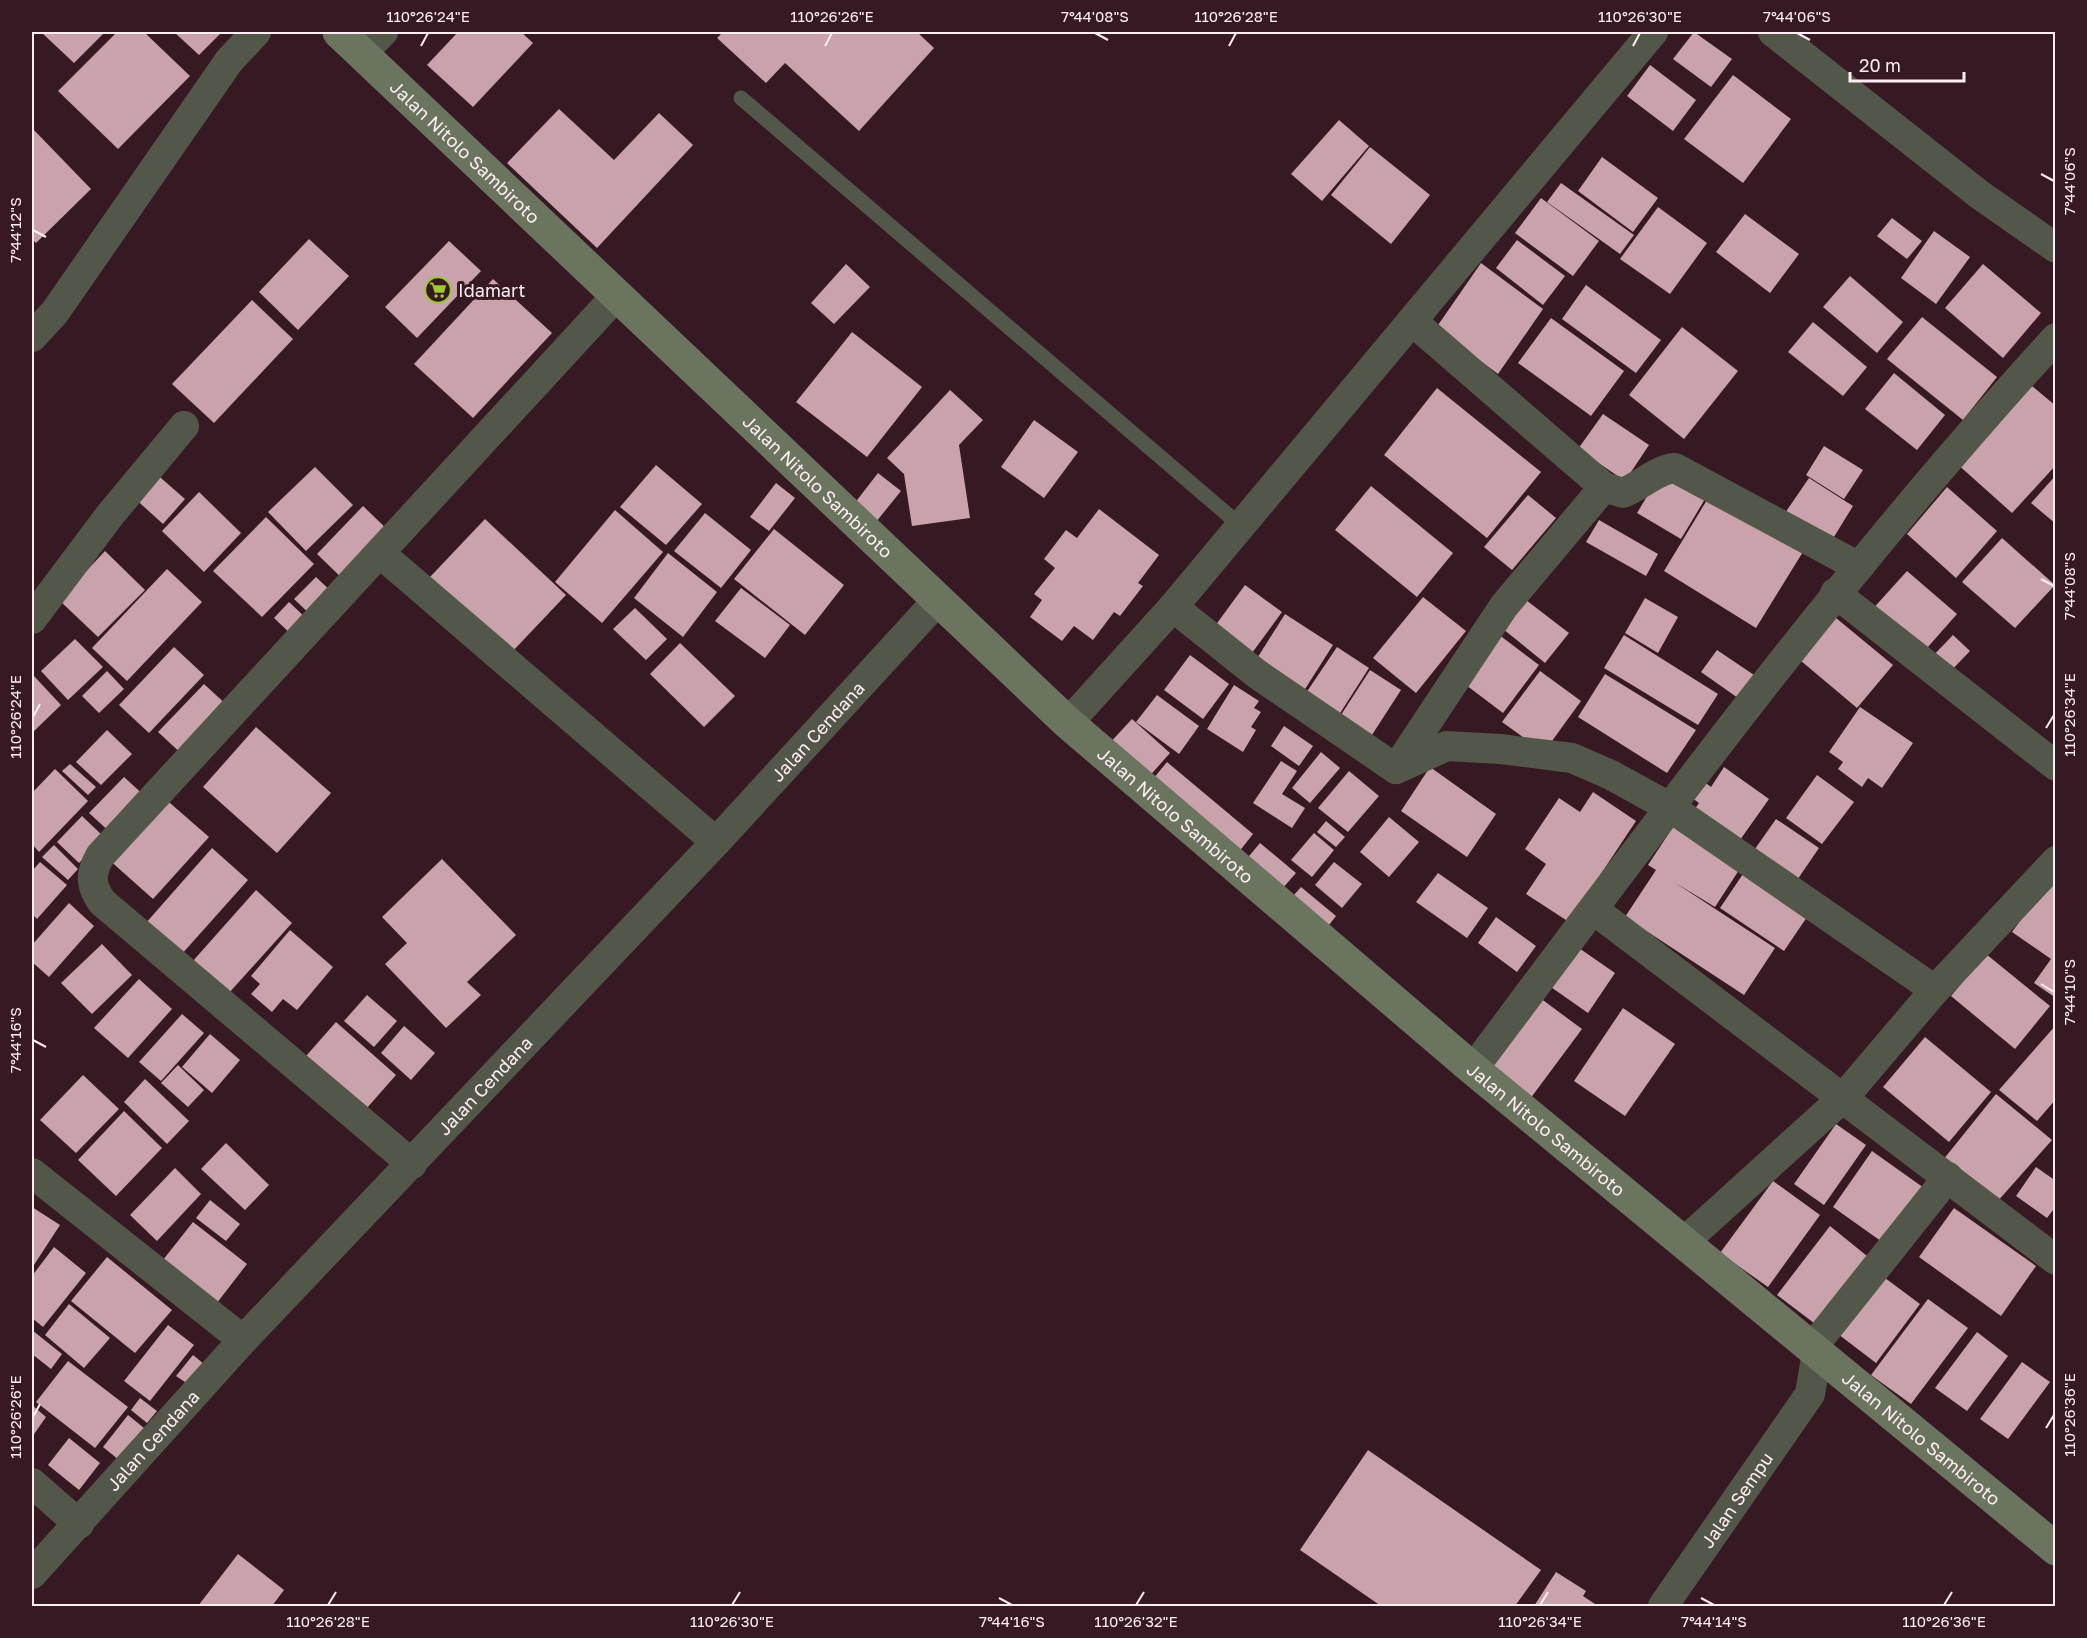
<svg xmlns="http://www.w3.org/2000/svg" width="2087" height="1638" font-family="'Golos Text',sans-serif">
<rect width="100%" height="100%" fill="#361922"/>
<g fill="#c9a2ac">
<path d="M41 32H105L74 63Z"/>
<path d="M117 32H144L190 76 118 149 58 91Z"/>
<path d="M174 32H222L199 55Z"/>
<path d="M458 32H521L533 43 473 107 427 65Z"/>
<path d="M723 32H917L934 48 859 131 785 63 766 83 717 38Z"/>
<path d="M1694 32 1732 59 1711 87 1673 59Z"/>
<path d="M1650 65 1696 100 1673 131 1627 96Z"/>
<path d="M1733 75 1791 119 1743 183 1684 139Z"/>
<path d="M559 109 614 160 659 113 693 145 597 248 507 163Z"/>
<path d="M1339 120 1369 146 1322 201 1291 174Z"/>
<path d="M32 128 91 189 36 243 32 239Z"/>
<path d="M1370 147 1430 195 1391 244 1331 195Z"/>
<path d="M1602 157 1658 198 1633 232 1578 191Z"/>
<path d="M1561 183 1634 235 1620 254 1547 202Z"/>
<path d="M1541 198 1599 241 1573 276 1515 233Z"/>
<path d="M1658 207 1707 243 1670 294 1620 259Z"/>
<path d="M1745 214 1799 254 1770 293 1716 252Z"/>
<path d="M1892 218 1922 241 1907 259 1877 236Z"/>
<path d="M1934 231 1970 257 1936 304 1901 278Z"/>
<path d="M309 239 349 276 298 330 259 292Z"/>
<path d="M1517 240 1565 276 1543 305 1496 268Z"/>
<path d="M449 241 481 271 417 338 385 307Z"/>
<path d="M1481 263 1543 309 1498 374 1436 328Z"/>
<path d="M846 264 870 287 834 324 811 303Z"/>
<path d="M1983 264 2041 313 2003 358 1945 308Z"/>
<path d="M1850 276 1903 322 1877 353 1823 307Z"/>
<path d="M493 279 552 333 473 418 414 364Z"/>
<path d="M1586 285 1661 340 1636 373 1562 319Z"/>
<path d="M252 300 293 339 214 423 172 384Z"/>
<path d="M1922 317 1997 377 1963 420 1887 359Z"/>
<path d="M1551 318 1624 371 1591 416 1518 363Z"/>
<path d="M1813 322 1867 367 1843 396 1788 352Z"/>
<path d="M1682 327 1738 371 1684 439 1629 395Z"/>
<path d="M852 332 922 387 867 457 796 402Z"/>
<path d="M1894 373 1945 415 1917 450 1865 409Z"/>
<path d="M2026 381 2056 406V465L2012 513 1955 462Z"/>
<path d="M1437 388 1541 472 1487 538 1384 455Z"/>
<path d="M950 390 983 420 959 445 970 518 912 526 904 474 887 458Z"/>
<path d="M1603 414 1649 445 1625 481 1578 449Z"/>
<path d="M1034 420 1078 452 1044 498 1001 467Z"/>
<path d="M1824 446 1863 470 1844 499 1806 475Z"/>
<path d="M656 465 702 504 666 545 620 507Z"/>
<path d="M315 467 353 505 306 551 268 512Z"/>
<path d="M153 471 185 499 163 524 131 495Z"/>
<path d="M878 473 901 491 876 522 854 504Z"/>
<path d="M1661 473 1705 499 1681 539 1637 513Z"/>
<path d="M2056 475V524L2031 503Z"/>
<path d="M1809 478 1853 506 1829 545 1783 516Z"/>
<path d="M776 483 795 498 769 531 750 517Z"/>
<path d="M1371 486 1453 553 1417 597 1335 530Z"/>
<path d="M1947 487 1997 531 1956 578 1907 534Z"/>
<path d="M1713 490 1806 547 1756 628 1664 571Z"/>
<path d="M199 492 241 533 204 572 162 531Z"/>
<path d="M1528 495 1556 518 1512 570 1484 547Z"/>
<path d="M363 506 392 534 346 582 317 554Z"/>
<path d="M1099 509 1159 555 1138 583 1143 586 1120 616 1114 612 1093 640 1074 626 1062 641 1030 617 1042 600 1034 594 1055 568 1044 559 1066 530 1077 538Z"/>
<path d="M615 510 663 552 602 623 555 582Z"/>
<path d="M705 513 751 550 721 588 674 551Z"/>
<path d="M266 517 314 564 262 617 213 571Z"/>
<path d="M485 519 566 595 511 653 430 577Z"/>
<path d="M1599 520 1658 554 1646 576 1586 542Z"/>
<path d="M774 529 844 585 805 635 734 579Z"/>
<path d="M2002 538 2055 585 2015 628 1962 582Z"/>
<path d="M105 551 145 590 98 637 59 600Z"/>
<path d="M668 553 717 592 683 637 634 598Z"/>
<path d="M167 569 202 602 127 681 92 648Z"/>
<path d="M1907 571 1957 614 1920 656 1870 612Z"/>
<path d="M316 577 336 596 314 618 294 599Z"/>
<path d="M1245 585 1282 612 1252 653 1215 626Z"/>
<path d="M741 588 790 625 765 658 715 621Z"/>
<path d="M1423 597 1466 631 1416 693 1373 658Z"/>
<path d="M1645 598 1678 617 1658 653 1625 633Z"/>
<path d="M1526 600 1569 633 1545 663 1503 629Z"/>
<path d="M289 602 309 621 294 637 274 618Z"/>
<path d="M635 608 667 639 646 660 613 629Z"/>
<path d="M1830 613 1893 665 1857 708 1794 655Z"/>
<path d="M1285 614 1333 645 1300 697 1256 660Z"/>
<path d="M1498 634 1539 665 1503 713 1462 682Z"/>
<path d="M1624 635 1718 694 1698 725 1604 668Z"/>
<path d="M1953 635 1970 651 1945 677 1928 661Z"/>
<path d="M75 639 103 667 68 700 41 671Z"/>
<path d="M680 643 735 696 704 727 650 674Z"/>
<path d="M174 647 204 675 149 733 119 705Z"/>
<path d="M1337 647 1369 668 1337 718 1304 696Z"/>
<path d="M1717 650 1754 675 1738 698 1701 672Z"/>
<path d="M1190 655 1229 684 1203 719 1164 690Z"/>
<path d="M1370 670 1401 690 1370 738 1339 718Z"/>
<path d="M107 671 124 689 99 713 82 696Z"/>
<path d="M1540 671 1581 701 1544 752 1502 722Z"/>
<path d="M1605 674 1696 730 1667 773 1578 717Z"/>
<path d="M33 675 61 705 32 733V676Z"/>
<path d="M204 684 230 708 184 756 158 732Z"/>
<path d="M1234 685 1259 701 1254 708 1261 712 1251 727 1256 730 1243 752 1207 729Z"/>
<path d="M1157 695 1199 726 1179 754 1136 722Z"/>
<path d="M1860 707 1913 743 1882 788 1868 778 1862 787 1838 769 1843 762 1829 752Z"/>
<path d="M1132 719 1170 753 1146 780 1107 746Z"/>
<path d="M1284 726 1313 746 1299 766 1271 746Z"/>
<path d="M256 727 331 793 277 853 203 787Z"/>
<path d="M107 730 132 754 101 785 76 762Z"/>
<path d="M1321 752 1340 768 1310 803 1292 788Z"/>
<path d="M1281 761 1297 771 1282 794 1305 808 1292 828 1253 803Z"/>
<path d="M1167 762 1253 834 1235 857 1148 785Z"/>
<path d="M70 764 96 787 88 795 62 771Z"/>
<path d="M1430 767 1496 814 1467 857 1401 811Z"/>
<path d="M1724 767 1769 799 1735 847 1690 816 1699 803 1688 795 1700 779 1711 787Z"/>
<path d="M55 769 88 801 39 852 32 844V793Z"/>
<path d="M1349 771 1379 796 1348 832 1318 808Z"/>
<path d="M1817 775 1854 802 1822 844 1786 818Z"/>
<path d="M124 777 147 798 112 834 89 813Z"/>
<path d="M1593 792 1636 821 1569 922 1526 894 1546 864 1525 849 1559 798 1580 812Z"/>
<path d="M162 796 209 837 153 899 107 858Z"/>
<path d="M82 816 104 837 79 863 57 842Z"/>
<path d="M1389 817 1419 842 1389 877 1360 852Z"/>
<path d="M1776 819 1819 848 1793 886 1750 856Z"/>
<path d="M1326 821 1345 837 1336 847 1317 832Z"/>
<path d="M1675 824 1741 867 1715 907 1674 882 1775 948 1744 995 1625 917 1656 870 1648 865Z"/>
<path d="M1314 833 1334 850 1312 877 1291 860Z"/>
<path d="M1260 843 1296 873 1275 897 1239 868Z"/>
<path d="M54 845 78 869 68 880 42 857Z"/>
<path d="M212 848 248 880 181 955 145 924Z"/>
<path d="M442 859 516 935 467 982 481 995 446 1028 385 964 407 943 382 917Z"/>
<path d="M40 862 67 885 37 919 32 914V871Z"/>
<path d="M1334 862 1362 884 1342 908 1315 885Z"/>
<path d="M1438 873 1488 908 1467 938 1416 902Z"/>
<path d="M1743 874 1807 917 1784 951 1720 908Z"/>
<path d="M2049 881 2056 885V998L2034 983 2051 959 2012 932Z"/>
<path d="M1301 887 1336 916 1322 934 1286 904Z"/>
<path d="M256 890 292 923 228 994 192 962Z"/>
<path d="M69 903 94 926 49 977 32 962V945Z"/>
<path d="M1496 917 1536 946 1517 972 1478 943Z"/>
<path d="M290 930 333 967 297 1010 283 999 272 1012 251 994 260 984 251 976Z"/>
<path d="M102 944 132 975 92 1014 61 983Z"/>
<path d="M1576 946 1615 973 1588 1013 1548 985Z"/>
<path d="M1986 954 2050 1006 2015 1049 1951 996Z"/>
<path d="M139 979 172 1009 128 1058 94 1028Z"/>
<path d="M367 995 397 1021 374 1047 344 1021Z"/>
<path d="M1536 995 1582 1029 1530 1099 1484 1065Z"/>
<path d="M1623 1008 1675 1044 1625 1116 1574 1081Z"/>
<path d="M182 1014 204 1033 161 1081 139 1062Z"/>
<path d="M336 1022 396 1075 359 1117 299 1064Z"/>
<path d="M2056 1025V1099L2037 1121 1999 1090Z"/>
<path d="M404 1026 435 1053 411 1080 381 1053Z"/>
<path d="M210 1034 240 1060 212 1093 182 1067Z"/>
<path d="M1925 1037 1991 1092 1949 1142 1883 1087Z"/>
<path d="M178 1065 204 1090 188 1107 161 1083Z"/>
<path d="M83 1075 119 1109 76 1153 40 1120Z"/>
<path d="M145 1079 189 1121 167 1144 124 1102Z"/>
<path d="M1996 1094 2052 1140 1996 1203 1943 1160Z"/>
<path d="M124 1111 162 1148 116 1196 78 1160Z"/>
<path d="M1836 1124 1866 1145 1824 1205 1794 1184Z"/>
<path d="M226 1143 269 1185 245 1210 201 1169Z"/>
<path d="M1872 1151 1924 1188 1885 1244 1833 1207Z"/>
<path d="M2036 1167 2056 1181V1206L2047 1218 2016 1196Z"/>
<path d="M175 1168 201 1194 157 1241 130 1215Z"/>
<path d="M1773 1181 1820 1215 1768 1287 1720 1253Z"/>
<path d="M210 1200 240 1224 226 1241 196 1218Z"/>
<path d="M32 1207 60 1225 32 1268Z"/>
<path d="M1954 1208 2036 1266 2001 1316 1919 1257Z"/>
<path d="M193 1222 247 1264 213 1308 159 1265Z"/>
<path d="M1830 1226 1867 1256 1814 1323 1777 1295Z"/>
<path d="M54 1247 86 1273 43 1327 32 1318V1276Z"/>
<path d="M107 1257 172 1310 135 1353 71 1301Z"/>
<path d="M1881 1275 1920 1304 1876 1363 1838 1334Z"/>
<path d="M1928 1299 1968 1328 1911 1404 1871 1375Z"/>
<path d="M69 1304 110 1338 84 1368 45 1335Z"/>
<path d="M168 1325 194 1345 150 1401 124 1381Z"/>
<path d="M32 1330 62 1354 51 1369 32 1354Z"/>
<path d="M1977 1332 2008 1356 1967 1411 1935 1388Z"/>
<path d="M193 1355 204 1364 188 1384 176 1376Z"/>
<path d="M68 1361 128 1407 95 1448 36 1402Z"/>
<path d="M2022 1362 2050 1382 2008 1439 1980 1419Z"/>
<path d="M140 1398 157 1411 147 1423 131 1410Z"/>
<path d="M32 1405 46 1417 32 1437Z"/>
<path d="M128 1415 144 1428 119 1460 103 1447Z"/>
<path d="M69 1438 100 1463 79 1490 48 1465Z"/>
<path d="M1368 1450 1541 1570 1515 1606H1381L1300 1550Z"/>
<path d="M238 1554 284 1590 272 1606H198Z"/>
<path d="M1556 1572 1586 1591 1583 1596 1598 1606H1534Z"/>
</g>
<g fill="none" stroke-linecap="round" stroke-linejoin="round">
<path stroke="#52574a" stroke-width="15" d="M741 98 1241 526"/>
<g stroke="#52574a" stroke-width="30">
<path d="M1773 32 1980 195 2056 248"/>
<path d="M362 53 383 32"/>
<path d="M1412 321 1604 487 1623 493C1640 486 1658 469 1675 468L1859 567"/>
<path d="M32 337 55 312 229 61 256 32"/>
<path d="M381 554 716 842"/>
<path d="M1835 593 2056 766"/>
<path d="M1173 607 1257 674 1396 769 1447 746 1500 749 1572 758 1611 775 1671 808 1935 990"/>
<path d="M32 619 110 515 184 426"/>
<path d="M1068 723 1173 607 1653 32"/>
<path d="M1396 769 1504 606 1604 487"/>
<path d="M1594 910 2056 1260"/>
<path d="M1473 1069C1660 819 1845 568 2056 338"/>
<path d="M412 1164 102 902C90 885 90 874 100 856L617 295"/>
<path d="M32 1173 243 1340"/>
<path d="M1684 1242 1844 1097 1935 990 2056 861"/>
<path d="M1812 1348 1948 1177"/>
<path d="M32 1483 79 1524"/>
<path id="s1" d="M32 1574 243 1340 716 842 939 599"/>
<path id="s2" d="M1663 1606 1810 1394 1817 1352"/>
</g>
<path stroke="#6b745f" stroke-width="33" id="s3" d="M339 32 1068 723 1473 1069 2056 1549"/>
</g>
<path fill="none" stroke="#feedf1" stroke-width="2" d="M1095 33 1108 40M1797 33 1810 40M421 46 428 33M825 46 832 33M1229 46 1236 33M1633 46 1640 33M2041 174 2054 181M33 230 46 237M2041 579 2054 586M33 717 40 704M2046 728 2054 715M2041 984 2054 992M33 1040 46 1047M33 1417 40 1404M2046 1428 2054 1415M999 1598 1012 1605M1701 1598 1714 1605M328 1605 336 1592M732 1605 740 1592M1136 1605 1144 1592M1540 1605 1548 1592M1944 1605 1952 1592"/>
<defs>
<g id="supermarket-ring" transform="scale(1.35)"><circle r="9.5" fill="#361922" stroke="#9cca31" stroke-width="1.5"/><path d="M-6-5.5h2.5l.6 2H6L4.5 2H-2.5L-4.4-4H-6ZM-1.5 3.2a1.3 1.3 0 1 0 .1 0ZM3 3.2a1.3 1.3 0 1 0 .1 0Z" fill="#9cca31"/></g>
</defs>
<g fill-rule="evenodd">
<use href="#supermarket-ring" x="438" y="290"/>
</g>
<g text-anchor="middle" dominant-baseline="central" stroke-width="6" stroke-linejoin="round" paint-order="stroke">
<g font-size="18" fill="#feedf1" stroke="#361922">
<text stroke="none"><textPath href="#s3" startOffset="174">Jalan Nitolo Sambiroto</textPath></text>
<text stroke="none"><textPath href="#s3" startOffset="660">Jalan Nitolo Sambiroto</textPath></text>
<text stroke="none"><textPath href="#s1" startOffset="1152">Jalan Cendana</textPath></text>
<text stroke="none"><textPath href="#s3" startOffset="1146">Jalan Nitolo Sambiroto</textPath></text>
<text stroke="none"><textPath href="#s1" startOffset="666">Jalan Cendana</textPath></text>
<text stroke="none"><textPath href="#s3" startOffset="1632">Jalan Nitolo Sambiroto</textPath></text>
<text stroke="none"><textPath href="#s3" startOffset="2118">Jalan Nitolo Sambiroto</textPath></text>
<text stroke="none"><textPath href="#s1" startOffset="180">Jalan Cendana</textPath></text>
<text stroke="none"><textPath href="#s2" startOffset="129">Jalan Sempu</textPath></text>
</g>
<g font-size="18" fill="#feedf1" stroke="#361922" text-anchor="start">
<text x="458" y="290">Idamart</text>
</g>
</g>
<rect width="2087" height="1638" fill="none" stroke="#361922" stroke-width="66"/>
<path d="M1850 72v9h114v-9" fill="none" stroke="#feedf1" stroke-width="3"/>
<text x="1859" y="72" font-size="18" fill="#feedf1" stroke="#361922" stroke-width="4.5" paint-order="stroke">20 m</text>
<rect x="33" y="33" width="2021" height="1572" fill="none" stroke="#feedf1" stroke-width="2"/>
<g font-size="15" text-anchor="middle" fill="#feedf1">
<text x="428" y="22">110°26'24"E</text>
<text x="832" y="22">110°26'26"E</text>
<text x="1095" y="22">7°44'08"S</text>
<text x="1236" y="22">110°26'28"E</text>
<text x="1640" y="22">110°26'30"E</text>
<text x="1797" y="22">7°44'06"S</text>
<text transform="translate(2070 181) rotate(-90)" y="5">7°44'06"S</text>
<text transform="translate(16 230) rotate(-90)" y="5">7°44'12"S</text>
<text transform="translate(2070 586) rotate(-90)" y="5">7°44'08"S</text>
<text transform="translate(2070 715) rotate(-90)" y="5">110°26'34"E</text>
<text transform="translate(16 717) rotate(-90)" y="5">110°26'24"E</text>
<text transform="translate(2070 992) rotate(-90)" y="5">7°44'10"S</text>
<text transform="translate(16 1040) rotate(-90)" y="5">7°44'16"S</text>
<text transform="translate(2070 1415) rotate(-90)" y="5">110°26'36"E</text>
<text transform="translate(16 1417) rotate(-90)" y="5">110°26'26"E</text>
<text x="328" y="1627">110°26'28"E</text>
<text x="732" y="1627">110°26'30"E</text>
<text x="1012" y="1627">7°44'16"S</text>
<text x="1136" y="1627">110°26'32"E</text>
<text x="1540" y="1627">110°26'34"E</text>
<text x="1714" y="1627">7°44'14"S</text>
<text x="1944" y="1627">110°26'36"E</text>
</g>
</svg>
